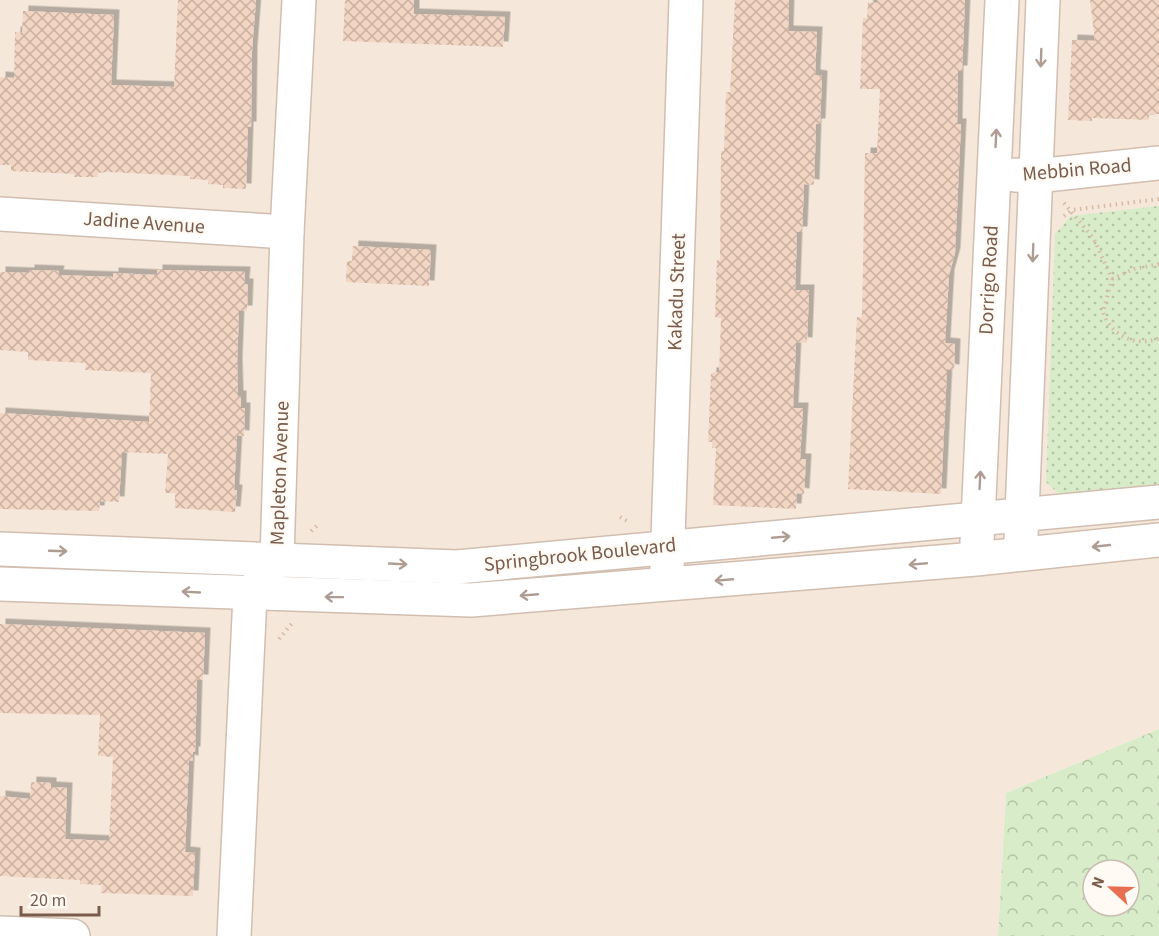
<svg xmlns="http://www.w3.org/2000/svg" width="1159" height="936" font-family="'Source Sans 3',sans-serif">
<defs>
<pattern id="forest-crowns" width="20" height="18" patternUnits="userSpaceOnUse" patternTransform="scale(1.5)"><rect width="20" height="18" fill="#d8ecc9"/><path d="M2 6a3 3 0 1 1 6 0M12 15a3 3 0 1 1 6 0" fill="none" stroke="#b4c2a5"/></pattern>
<pattern id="park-dots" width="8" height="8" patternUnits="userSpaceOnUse" patternTransform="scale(1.5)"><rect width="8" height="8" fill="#d8ecc9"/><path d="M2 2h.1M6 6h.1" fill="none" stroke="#b4c2a5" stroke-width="1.8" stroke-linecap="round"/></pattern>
<pattern id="building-cross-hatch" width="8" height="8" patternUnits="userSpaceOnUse" patternTransform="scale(1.5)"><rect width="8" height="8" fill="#f3d5c3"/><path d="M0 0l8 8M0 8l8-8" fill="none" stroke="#cab0a1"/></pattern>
<filter id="shadow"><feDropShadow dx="5.5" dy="-5.5" stdDeviation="0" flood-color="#0004"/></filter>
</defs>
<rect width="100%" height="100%" fill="#fdf6ec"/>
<path fill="#f5e8da" d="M0 0H1159V729L1006 793 998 936H0Z"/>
<path fill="url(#forest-crowns)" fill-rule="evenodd" d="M1159 729V936H998L1006 793ZM1093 870H1129V906H1093Z"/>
<path fill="url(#park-dots)" d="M1159 206V484L1060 495 1046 482 1055 234 1071 216Z"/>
<g fill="url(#building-cross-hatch)" filter="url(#shadow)">
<path d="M178 0H256L252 51 251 127H248L246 189 223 188V185L208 184V180L190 179V176L108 172 98 173V177H74V174L11 171V165H0V77L14 78 15 32 22 33 23 11 114 15 111 85 174 87Z"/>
<path d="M345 0H414V14L505 17 503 47 343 41Z"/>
<path d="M735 0H789L788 31 817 32 815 75 822 76 820 124H816L814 185 804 184 802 232H797L795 290H809L807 343 796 342 793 408H803L800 459H806L804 494 797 493 796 509 713 505 716 448H712V442H708L711 373 719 372 721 318 715 317 717 260H720L721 151H724L726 92H730Z"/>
<path d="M877 0H965L962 71H958L957 124H961L955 253 949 275 945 343 955 344 954 370 947 369 941 494 848 489 857 317 862 318 865 153H877L880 89H860L863 18H867L868 2 877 3Z"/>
<path d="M1090 0H1159V114H1149V120L1092 118V121L1068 120 1072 40 1095 41Z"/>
<path d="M353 246 431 250 429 286 346 282 347 261H352Z"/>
<path d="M29 270 59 271 58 275 113 277V273L157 275V270L245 272 244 284H248L247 311H239L237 363 238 396H241V408H245L244 436 237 435 234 490H237L235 512 175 508V493H165L168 454 122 452 119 502 100 501 99 511 0 509V413L149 422 151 373 85 370 86 363 28 360V352L0 350V272L29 273Z"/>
<path d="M0 624 205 633 203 680H197L195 752H193V761L189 760 185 852 195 853 193 896 101 893 102 885 80 884V880L0 876V796L30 799 31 782 51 783V787L67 788 65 839 109 841 113 757 98 756 100 715 0 713Z"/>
</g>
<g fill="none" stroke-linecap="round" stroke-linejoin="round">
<g stroke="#d1beb0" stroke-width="36">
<g id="minor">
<path d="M1015 175 1036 176 1159 163"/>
<path d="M0 214 287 232"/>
<path d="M1021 538 1043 0"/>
<path d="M977 542 1002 0"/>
<path d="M0 549 457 567 1159 502"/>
<path d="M667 568 686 0"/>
<path d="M0 584 471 600 976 559 1159 540"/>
<path d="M0 933 73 936"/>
<path d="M234 936 250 595 277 559 287 232 299 0"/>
</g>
</g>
<g stroke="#d9b8a5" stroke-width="4" stroke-dasharray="1.5 4.5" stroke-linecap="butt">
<path d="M1064 203 1094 239 1112 279 1103 312C1110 335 1136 348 1159 338"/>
<path d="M1064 216 1072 210 1159 199"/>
<path d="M1112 279 1134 269 1159 264"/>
<path d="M620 517 627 521"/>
<path d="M311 531 319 524"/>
<path d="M279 639 293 622"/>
</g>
<use href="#minor" stroke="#fff" stroke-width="33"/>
</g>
<defs><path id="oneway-shaft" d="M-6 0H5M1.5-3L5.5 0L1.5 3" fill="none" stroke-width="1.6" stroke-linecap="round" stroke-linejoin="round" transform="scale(1.5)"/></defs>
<g stroke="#af9d94">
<use href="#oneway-shaft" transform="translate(1041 58) rotate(92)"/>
<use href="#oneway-shaft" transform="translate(996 138) rotate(-87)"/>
<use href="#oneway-shaft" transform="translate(1033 253) rotate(92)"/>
<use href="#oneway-shaft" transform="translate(980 480) rotate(-87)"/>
<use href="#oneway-shaft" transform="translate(781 537) rotate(-5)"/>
<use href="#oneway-shaft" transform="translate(1101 546) rotate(174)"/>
<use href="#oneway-shaft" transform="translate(58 551) rotate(2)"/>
<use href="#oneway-shaft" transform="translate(398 564) rotate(3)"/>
<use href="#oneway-shaft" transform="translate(918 564) rotate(175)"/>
<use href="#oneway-shaft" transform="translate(724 580) rotate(175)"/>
<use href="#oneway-shaft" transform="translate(191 592) rotate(-177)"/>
<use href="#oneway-shaft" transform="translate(529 595) rotate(175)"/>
<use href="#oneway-shaft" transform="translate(334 597) rotate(-179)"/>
</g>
<g text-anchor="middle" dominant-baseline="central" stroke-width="4.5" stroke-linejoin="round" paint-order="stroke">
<g font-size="20" fill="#7a5c4d" stroke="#fffaf3">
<text transform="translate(1077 170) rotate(-5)">Mebbin Road</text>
<text transform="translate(144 223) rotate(4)">Jadine Avenue</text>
<text transform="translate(989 280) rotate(-87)">Dorrigo Road</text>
<text transform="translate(677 292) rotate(-88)">Kakadu Street</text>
<text transform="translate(280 473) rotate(-88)">Mapleton Avenue</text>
<text transform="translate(580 555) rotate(-6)">Springbrook Boulevard</text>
</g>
</g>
<g transform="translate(1111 888) rotate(292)"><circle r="28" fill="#fffaf3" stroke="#cabbb1" stroke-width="1.5"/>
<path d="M0-4.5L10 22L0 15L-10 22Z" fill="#e76f51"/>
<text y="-9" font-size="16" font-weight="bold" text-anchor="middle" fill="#7a5c4d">N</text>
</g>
<path d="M21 906v9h78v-9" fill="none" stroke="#7a5c4d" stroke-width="3"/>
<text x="30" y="906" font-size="18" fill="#7a5c4d" stroke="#fffaf3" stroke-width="4.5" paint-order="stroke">20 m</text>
</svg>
